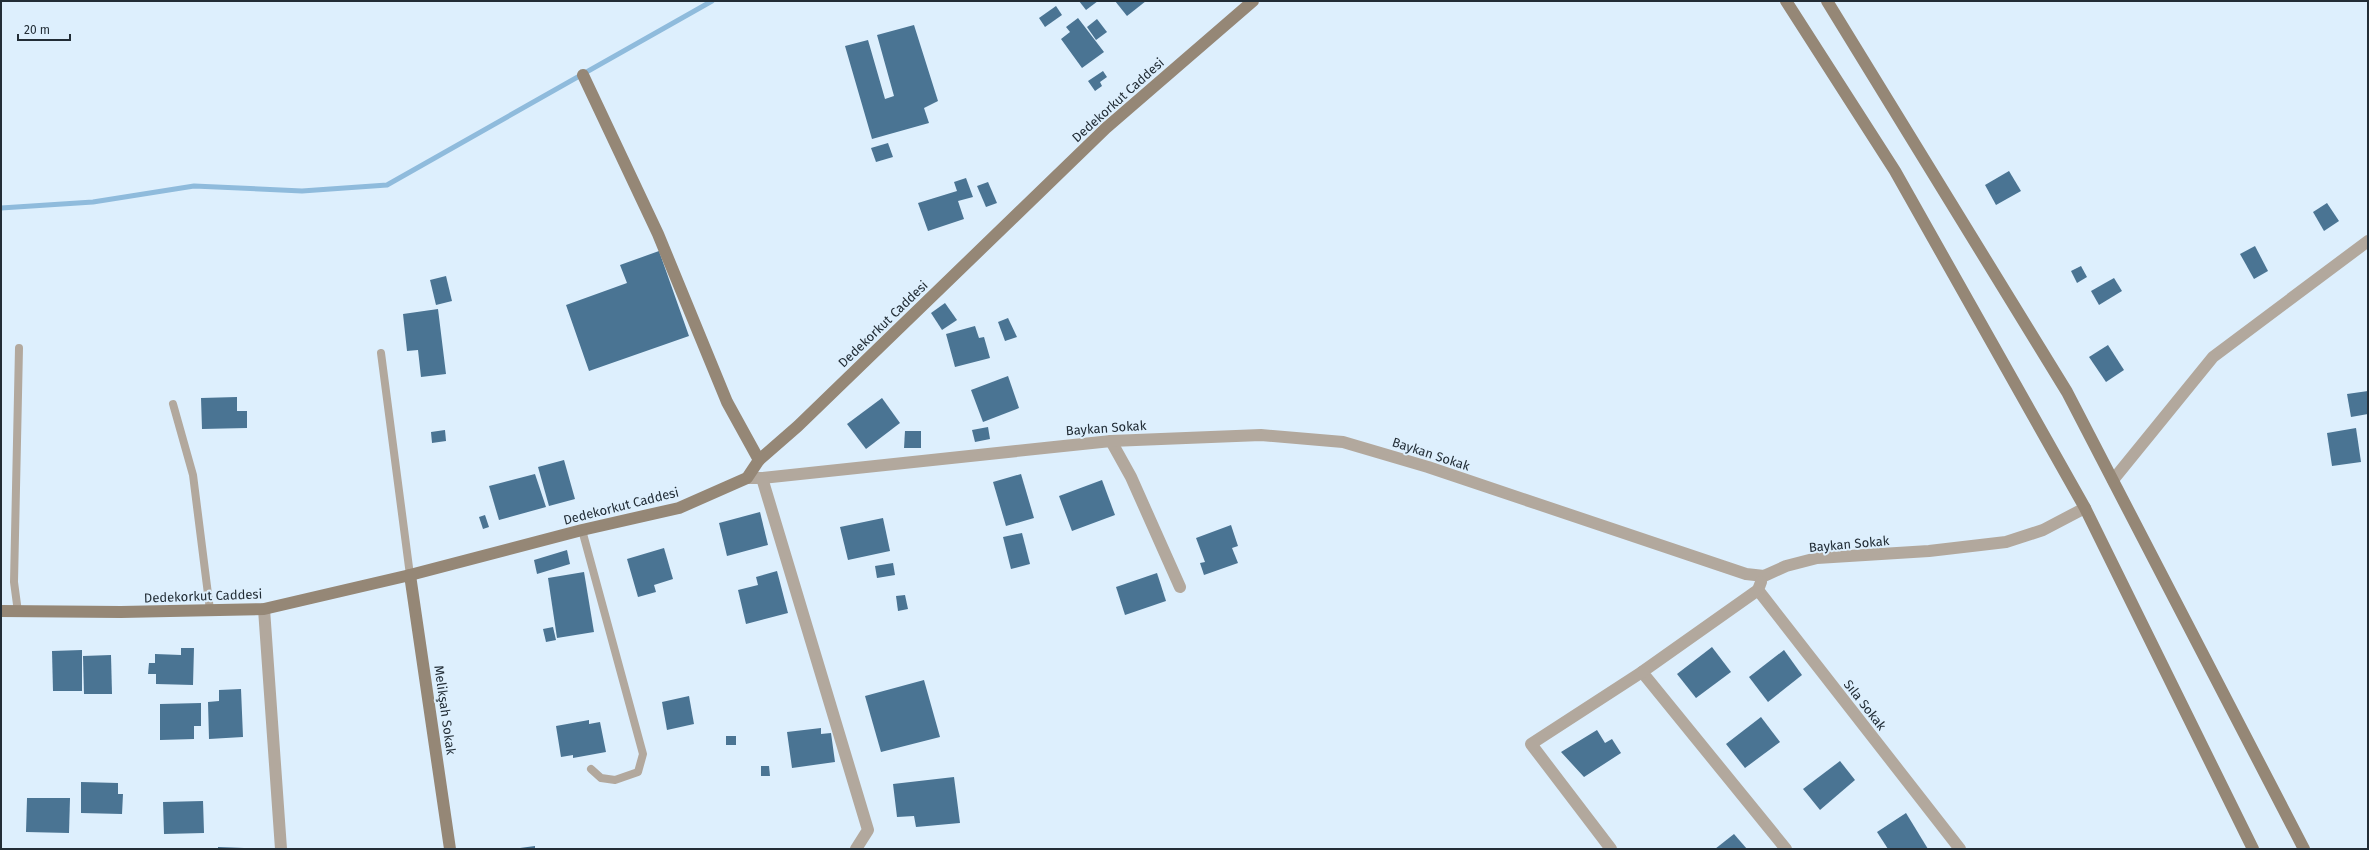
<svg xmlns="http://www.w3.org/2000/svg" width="2369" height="850" font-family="'Fira Sans',sans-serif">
<rect width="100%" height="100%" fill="#ddeffd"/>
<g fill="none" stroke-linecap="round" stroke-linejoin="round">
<path stroke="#8fbbdc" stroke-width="5" d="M1 208 93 202 194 186 302 191 387 185 712 1"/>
</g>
<g fill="#4a7493">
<path d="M1079 1H1098L1086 10Z"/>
<path d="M1115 1H1146L1127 16Z"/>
<path d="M1056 6 1062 15 1045 27 1039 18Z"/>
<path d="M1078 18 1104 52 1082 68 1061 39 1070 32 1066 27Z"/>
<path d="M1097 19 1107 32 1096 40 1087 27Z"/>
<path d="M914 25 938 101 924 108 929 123 872 139 845 46 868 40 885 99 894 96 877 35Z"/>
<path d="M1103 71 1107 77 1100 82 1102 86 1095 91 1088 81Z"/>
<path d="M888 143 893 157 876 162 871 148Z"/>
<path d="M2009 171 2021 191 1996 205 1985 185Z"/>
<path d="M966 178 973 197 958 201 964 219 928 231 918 203 957 191 954 182Z"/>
<path d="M988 182 997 203 986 207 977 186Z"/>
<path d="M2327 203 2339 221 2324 231 2313 212Z"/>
<path d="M2255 246 2268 271 2254 279 2240 254Z"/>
<path d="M659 251 689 336 589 371 566 305 627 283 620 265Z"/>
<path d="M2081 266 2087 277 2077 283 2071 271Z"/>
<path d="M446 276 452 301 436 305 430 280Z"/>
<path d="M2114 278 2122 291 2099 305 2091 291Z"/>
<path d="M945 303 957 320 942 330 931 313Z"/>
<path d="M438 309 446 374 421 377 418 350 407 351 403 314Z"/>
<path d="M1008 318 1017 337 1005 341 998 322Z"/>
<path d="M975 326 979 338 984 337 990 358 955 367 946 334Z"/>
<path d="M2108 345 2124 370 2106 382 2089 357Z"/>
<path d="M1008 376 1019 408 983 422 971 390Z"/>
<path d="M2368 391V414L2351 417 2347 394Z"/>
<path d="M237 397V411H247V428L202 429 201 398Z"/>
<path d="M882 398 900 423 866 449 847 424Z"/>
<path d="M988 427 990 439 975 442 972 430Z"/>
<path d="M2356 428 2361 462 2332 466 2327 433Z"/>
<path d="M445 430 446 441 432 443 431 432Z"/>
<path d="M905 431H921V448H904Z"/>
<path d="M564 460 575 499 549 506 538 467Z"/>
<path d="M535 474 546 507 499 520 489 486Z"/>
<path d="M1021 474 1034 518 1006 526 993 482Z"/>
<path d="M1102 480 1115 515 1072 531 1059 496Z"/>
<path d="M760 512 768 545 727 556 719 523Z"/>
<path d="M485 515 489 527 483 529 479 517Z"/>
<path d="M883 518 890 551 848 560 840 527Z"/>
<path d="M1231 525 1238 546 1232 548 1238 563 1204 575 1200 563 1205 562 1196 538Z"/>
<path d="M1022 533 1030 564 1011 569 1003 537Z"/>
<path d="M664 548 673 579 654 585 656 592 638 597 627 559Z"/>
<path d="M567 550 570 564 537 574 534 560Z"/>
<path d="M893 563 895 575 877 578 875 566Z"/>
<path d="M777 571 788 613 746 624 738 590 758 585 756 577Z"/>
<path d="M584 572 594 632 557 638 548 578Z"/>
<path d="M1157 573 1166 601 1125 615 1116 587Z"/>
<path d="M905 595 908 609 898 611 896 596Z"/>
<path d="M553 627 556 640 546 642 543 629Z"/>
<path d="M1712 647 1731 672 1696 698 1677 674Z"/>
<path d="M181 648H194L193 685 156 684V674H148L149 663H155V654L181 655Z"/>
<path d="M82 650V691H53L52 651Z"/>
<path d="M1784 650 1802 675 1768 702 1749 677Z"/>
<path d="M111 655 112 694H84L83 656Z"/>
<path d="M924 680 940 737 881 752 865 696Z"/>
<path d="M241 689 243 737 209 739 208 702 219 701V690Z"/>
<path d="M689 696 694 724 667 730 662 702Z"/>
<path d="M201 703V726H194V739L160 740V704Z"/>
<path d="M1761 717 1780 742 1745 768 1726 744Z"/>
<path d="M589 720V724L600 722 606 752 573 758V755L561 757 556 726Z"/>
<path d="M821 728V734L831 733 835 762 792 768 787 732Z"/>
<path d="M1597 730 1605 743 1612 739 1621 753 1584 777 1561 752Z"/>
<rect x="726" y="736" width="10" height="9"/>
<path d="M1840 761 1855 780 1820 810 1803 789Z"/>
<path d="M761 766H769L770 776H761Z"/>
<path d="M954 777 960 823 916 827 914 816 897 817 893 784Z"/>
<path d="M81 782 118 783V794H123L122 814 81 813Z"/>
<path d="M27 798H70L69 833 26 832Z"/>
<path d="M203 801 204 833 164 834 163 802Z"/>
<path d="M1906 813 1928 849H1888L1877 832Z"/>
<path d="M1734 834 1747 849H1715Z"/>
<path d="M535 846V849H520V848Z"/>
<path d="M218 847 244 848V849H218Z"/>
</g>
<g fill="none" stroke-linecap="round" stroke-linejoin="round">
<g stroke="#b2a89d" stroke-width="8">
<path d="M381 353 410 575"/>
<path d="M173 404 193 475 210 610"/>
<path d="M582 530 643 754 638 772 615 780 601 778 591 769"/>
<path d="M18 612 14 582 19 348"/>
</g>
<g stroke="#b2a89d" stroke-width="12">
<path d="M1111 441 1131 477 1180 587"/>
<path d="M747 478H762L1111 441 1261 435 1343 442 1428 467 1746 574 1764 576 1786 566 1817 558 1929 551 2006 542 2043 530 2085 508"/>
<path d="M762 478 868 830 856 849"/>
<path d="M2113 480 2213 357 2368 241"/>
<path d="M1761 582 1758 590 1960 849"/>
<path d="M1758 590 1642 672 1786 849"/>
<path d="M264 609 281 849"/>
<path d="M1611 849 1531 744 1642 672"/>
</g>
<g stroke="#958776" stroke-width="12">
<path d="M1786 1 1895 171 2085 508 2253 849"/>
<path d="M1827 1 2067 392 2304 849"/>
<path d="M583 75 658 234 727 402 759 460"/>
<path d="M410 575 450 849"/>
<path d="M1 611 121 612 264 609 410 575 582 530 679 508 747 478 759 460 798 426 1106 128 1253 1"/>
</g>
</g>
<g text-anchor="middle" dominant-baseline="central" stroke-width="4" stroke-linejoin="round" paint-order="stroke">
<g font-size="13" fill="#222d36" stroke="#ddeffd">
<text transform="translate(1118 100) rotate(-42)">Dedekorkut Caddesi</text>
<text transform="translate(883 324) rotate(-44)">Dedekorkut Caddesi</text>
<text transform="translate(1106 428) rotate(-4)">Baykan Sokak</text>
<text transform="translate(1431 454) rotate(18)">Baykan Sokak</text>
<text transform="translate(621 506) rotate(-14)">Dedekorkut Caddesi</text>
<text transform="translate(1849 544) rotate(-5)">Baykan Sokak</text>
<text transform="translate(203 596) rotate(-2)">Dedekorkut Caddesi</text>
<text transform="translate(1865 705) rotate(52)">Sıla Sokak</text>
<text transform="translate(445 710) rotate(82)">Melikşah Sokak</text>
</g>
</g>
<rect width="2369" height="850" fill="none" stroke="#222d36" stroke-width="4"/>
<path d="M18 34v6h52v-6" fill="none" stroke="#222d36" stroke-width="2"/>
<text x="24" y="34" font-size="12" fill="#222d36" stroke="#ddeffd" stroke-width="3" paint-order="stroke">20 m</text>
</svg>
